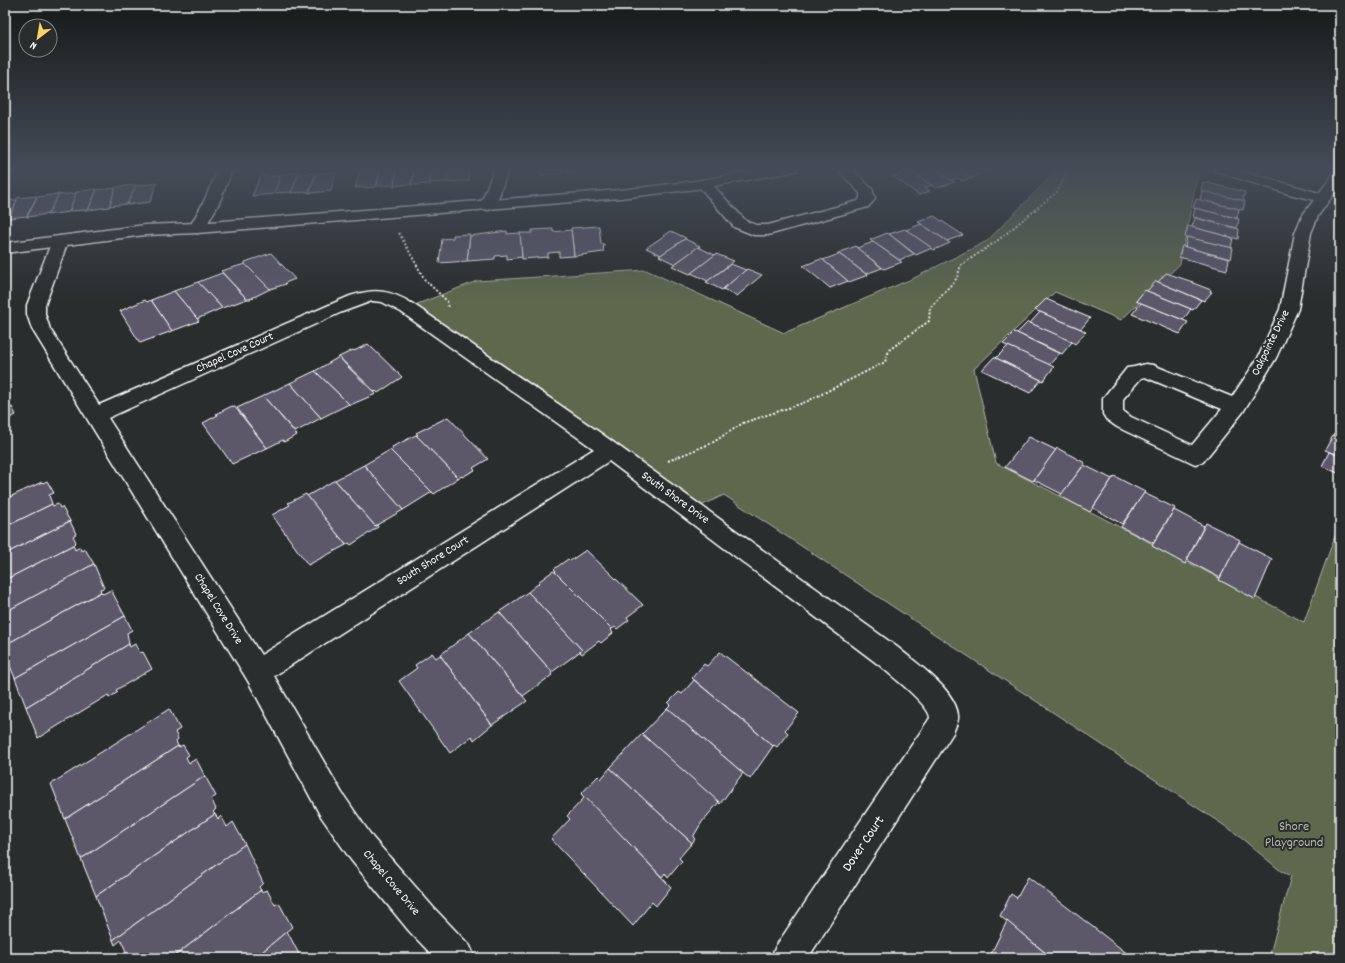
<svg xmlns="http://www.w3.org/2000/svg" width="1345" height="963" font-family="Dekko,sans-serif">
<rect width="100%" height="100%" fill="#2a2d2e"/>
<filter id="ink" filterUnits="userSpaceOnUse"><feTurbulence type="fractalNoise" baseFrequency=".025" numOctaves="2"/><feDisplacementMap in="SourceGraphic" scale="8" xChannelSelector="R" yChannelSelector="G"/><feConvolveMatrix kernelMatrix="1 2 1 2 8 2 1 2 1" color-interpolation-filters="sRGB"/></filter>
<g filter="url(#ink)">
<path fill="#5d674e" stroke="#aeb3a6" d="M1059 168H1199L1180 264 1121 320 1055 292 974 369 996 463 1304 622 1340 522V958H1269L1291 876 1282 872 1234 832 724 495 692 510 407 308 477 281 646 270 784 333 914 278 987 241Z"/>
<g fill="#5b586a" stroke="#fff">
<path d="M380 168H397L394 185 377 186Z"/>
<path d="M397 168H415L411 184 394 186Z"/>
<path d="M415 168H429L430 184 411 185Z"/>
<path d="M429 168H449L447 182 430 183Z"/>
<path d="M449 168H468L469 181 447 182Z"/>
<path d="M540 168H560L562 173 540 175Z"/>
<path d="M560 168H577V171L561 172Z"/>
<path d="M577 168H594V170L577 171Z"/>
<path d="M594 168H612V169L594 171Z"/>
<path d="M906 168 932 185 925 188 930 191 919 195 892 176 902 174 898 171Z"/>
<path d="M906 168H933L955 182 936 188Z"/>
<path d="M933 168H956L972 178 962 181 957 178 951 180Z"/>
<path d="M956 168H986L991 170 972 178Z"/>
<path d="M380 169 376 187 355 188 360 170Z"/>
<path d="M297 172H299L292 192 274 193 280 175Z"/>
<path d="M332 172H336L331 191 309 193 316 174Z"/>
<path d="M316 173 309 192 291 193 299 174Z"/>
<path d="M260 176H280L274 194 252 196Z"/>
<path d="M1203 182 1245 192 1243 201 1201 191Z"/>
<path d="M157 183 150 202 127 205 135 186Z"/>
<path d="M136 185 127 204 109 206 116 187Z"/>
<path d="M115 188 109 207 88 210 97 190Z"/>
<path d="M97 189 88 210 69 211 76 192Z"/>
<path d="M1202 191 1245 201 1243 210 1200 200Z"/>
<path d="M76 193 69 212 47 215 58 195Z"/>
<path d="M59 194 48 214 27 217 37 197Z"/>
<path d="M37 196 27 216 9 218 17 198Z"/>
<path d="M1196 199 1239 209 1237 218 1193 208Z"/>
<path d="M17 200 9 219 5 220V201Z"/>
<path d="M1195 208 1239 219 1237 228 1193 217Z"/>
<path d="M934 216 963 235 947 241 918 222Z"/>
<path d="M1195 218 1239 229 1238 239 1192 227Z"/>
<path d="M921 224 947 241 950 243 934 250 906 230Z"/>
<path d="M599 226 601 244H604L603 252 574 256 571 228Z"/>
<path d="M1188 226 1233 238 1231 248 1185 237Z"/>
<path d="M553 229V232L571 230 574 256 559 257V252L548 253V257L522 259 520 233H532V230Z"/>
<path d="M905 229 906 230 932 248 916 255 889 234Z"/>
<path d="M507 231V234L520 233 522 257 507 259V255L495 256V259L467 261 470 236Z"/>
<path d="M671 231 686 238 661 255 646 248Z"/>
<path d="M887 233 889 234 914 254 899 260 870 240Z"/>
<path d="M470 234 467 261 439 263 442 239 453 238V235Z"/>
<path d="M1187 237 1233 248 1231 259 1185 247Z"/>
<path d="M685 239 700 246 675 264 659 256Z"/>
<path d="M873 242 899 260 902 262 884 269 857 248Z"/>
<path d="M856 246 857 248 882 268 866 274 838 253Z"/>
<path d="M1182 246 1229 259 1227 270 1179 257Z"/>
<path d="M698 247 715 255 690 274 672 266Z"/>
<path d="M271 253 295 279 285 283 286 284 270 289 245 264V262Z"/>
<path d="M716 254 734 261 708 281 691 273Z"/>
<path d="M839 254 866 274 868 275 849 282 823 260Z"/>
<path d="M821 259 823 260 848 281 830 288 803 266Z"/>
<path d="M245 264 270 289 250 299H247L221 271Z"/>
<path d="M731 264 746 270 722 290 706 282Z"/>
<path d="M747 269 762 275 737 296 723 289Z"/>
<path d="M222 273 223 274 247 299 222 308 198 282Z"/>
<path d="M1166 273 1193 282V283L1211 290 1210 292H1212L1204 301 1158 282Z"/>
<path d="M1156 281 1158 282 1201 300 1193 310 1147 291Z"/>
<path d="M198 282 222 308 197 319 174 291Z"/>
<path d="M1145 290 1147 291 1191 309 1183 320 1136 301Z"/>
<path d="M174 291 199 321 172 331 151 300Z"/>
<path d="M1046 299 1090 318 1081 329 1035 310Z"/>
<path d="M145 300 147 302 151 300 172 331 140 343 120 311Z"/>
<path d="M1141 303 1183 320 1188 322 1180 334 1132 314Z"/>
<path d="M1040 312 1081 329 1086 332 1075 344 1072 342 1030 323Z"/>
<path d="M1028 322 1060 336 1072 342 1062 354 1017 333Z"/>
<path d="M1015 332 1054 351 1060 353 1049 365 1003 344Z"/>
<path d="M368 344 402 377 378 393 376 391 375 392 339 357 353 350 354 351Z"/>
<path d="M1008 346 1048 364 1054 367 1043 381 996 358Z"/>
<path d="M339 357 348 367 376 394 350 405 315 371Z"/>
<path d="M994 357 996 358 1041 380 1030 393 982 370Z"/>
<path d="M315 371 349 404 321 418 290 383Z"/>
<path d="M290 383 321 418 295 432 263 396Z"/>
<path d="M263 396 297 435 284 442 283 440 267 448 237 408Z"/>
<path d="M5 401 9 406 6 407 7 409 12 407 16 415 5 420Z"/>
<path d="M232 406 235 407 267 448 232 464 203 423 218 415 216 414Z"/>
<path d="M448 417 488 459 473 468 475 470 462 477 461 476 458 478 416 435H418L416 433Z"/>
<path d="M1334 434 1340 437V456L1325 450Z"/>
<path d="M416 435 458 478 434 494 390 450 393 449 392 447Z"/>
<path d="M1029 437 1056 450 1033 481 1005 467Z"/>
<path d="M1057 448 1085 463 1062 494 1034 480Z"/>
<path d="M390 450 432 492 403 510 364 465Z"/>
<path d="M1329 452 1340 456V474L1322 466Z"/>
<path d="M364 465 403 510 375 526 335 480Z"/>
<path d="M1084 465 1112 479 1090 512 1060 496Z"/>
<path d="M1114 476 1145 492 1122 524 1093 508Z"/>
<path d="M335 480 375 526 377 525 378 527 351 545 349 543 346 545 307 496Z"/>
<path d="M47 481 54 493 49 495 52 504 5 527V499L42 482 43 483Z"/>
<path d="M1144 493 1175 508 1153 543 1121 527Z"/>
<path d="M306 494 346 545 308 565 272 515 290 505 288 503Z"/>
<path d="M52 504 53 506 58 504 60 508 62 507 70 521 5 554V527Z"/>
<path d="M1174 510 1204 526 1185 564 1152 546Z"/>
<path d="M70 521 76 534 73 536 76 542 73 545 5 580V554Z"/>
<path d="M1206 523 1240 540 1220 578 1187 560Z"/>
<path d="M1239 542 1272 559 1255 599 1219 580Z"/>
<path d="M73 545 75 550 80 547 81 551 85 549 94 564 5 612V580Z"/>
<path d="M586 550 643 605 627 617 629 620 617 629 615 627 612 629 555 572 556 571 554 569 568 559 570 561Z"/>
<path d="M94 564 104 588 100 589 101 592 5 645V612Z"/>
<path d="M553 571 555 572 612 629 611 630 613 633 601 643 599 641 582 654 580 652 582 650 528 592 539 583 538 582Z"/>
<path d="M111 590 125 616 15 678 5 654V645L101 592 103 594Z"/>
<path d="M528 592 582 650 552 672 499 612Z"/>
<path d="M499 612 552 672 551 674 552 675 523 696 469 633Z"/>
<path d="M125 616 132 630 127 633 129 644 26 707 15 678Z"/>
<path d="M469 633 527 701 492 725 440 655Z"/>
<path d="M129 644 130 647 135 644 140 653 143 652 152 669 116 690 118 692 109 698 108 695 38 738 26 707Z"/>
<path d="M720 652 799 713 785 730 788 733 777 747 774 745 773 746 692 678 704 664 707 666Z"/>
<path d="M432 653 436 658 440 655 492 725 474 740 472 736 450 753 399 681 417 668 415 665Z"/>
<path d="M694 680 773 746 750 779 667 708 670 705 668 703 679 692 682 694Z"/>
<path d="M667 708 743 773 720 804 642 734Z"/>
<path d="M169 709 180 729 175 732 178 739 176 741 178 746 65 819 51 784Z"/>
<path d="M642 734 719 802 702 822 693 837 695 839 692 843 610 768Z"/>
<path d="M183 745 189 755 186 757 189 763 196 759 205 776 81 859 65 819 178 746 179 747Z"/>
<path d="M610 768 692 843 679 858 682 861 668 878 665 873 662 877 581 794 598 776 601 779Z"/>
<path d="M205 776 216 796 211 799 216 809 213 812 215 814 96 896 81 859Z"/>
<path d="M585 797 671 887 656 906 652 902 633 926 551 839 570 819 567 816Z"/>
<path d="M215 814 218 819 221 816 227 827 233 822 245 844 113 940 96 896Z"/>
<path d="M245 844 263 883 259 887 261 890 172 958H129L121 940 115 945 113 940Z"/>
<path d="M1028 877 1133 958H1052L1000 916 1011 894 1017 898Z"/>
<path d="M261 890V892L267 890 275 905 279 903 292 927 255 958H172Z"/>
<path d="M1007 921 1033 943 1052 958H989Z"/>
<path d="M287 931 301 958H255Z"/>
</g>
<g fill="none" stroke-linecap="round" stroke-linejoin="round">
<g stroke="#fff" stroke-width="3">
<g id="street">
<path d="M219 168H233L219 203 205 228 203 231 197 233 191 231 189 228 203 203Z"/>
<path d="M493 168H507L506 175 496 205 493 208 488 210 483 208 480 205 492 175Z"/>
<path d="M836 168H851L872 189 875 199 868 207 768 235H754L734 227 697 184 699 181 704 180 709 181 746 221 756 225H768L858 201 860 198V193Z"/>
<path d="M1213 168H1233L1319 193 1335 172 1340 171V185L1318 216 1311 233 1298 309 1276 358 1243 412 1203 462 1195 464 1117 427 1106 419 1103 414V398L1127 368 1134 367 1146 364 1153 365 1232 397 1258 358 1280 309 1295 233 1302 216 1314 200 1289 194 1215 171ZM1145 377 1222 409 1192 445 1131 417 1123 411V399L1141 378Z"/>
<path d="M60 236 66 238 68 241 45 305V314L50 329 99 405 350 296C376 288 390 290 413 304L599 432 897 647C916 663 955 689 958 715 959 721 955 727 953 733L808 958H771L776 946 930 718C930 705 889 674 879 665L609 461 274 676 342 793 373 838 433 907 470 946 475 958H435L409 931 351 860 320 815 248 681 32 329 27 314V305L52 241 54 238ZM372 301 382 302 401 312 594 449 261 655 108 418 342 312Z"/>
</g>
</g>
<g stroke="#fff" stroke-width="3">
<path id="secondary" d="M770 168H798L796 171 791 172 696 189 620 198 197 233 145 235 5 253V243L145 225 197 223 620 190 696 181Z"/>
</g>
<g stroke="#fff" stroke-width="2" stroke-dasharray="2 2" stroke-linecap="butt">
<path d="M399 233 425 280 447 301 448 308"/>
<path d="M668 461 712 443 743 423 806 402 885 362 889 350 929 321 930 308 957 278 961 265 997 241 1058 191 1069 168"/>
</g>
<use href="#street" fill="#2a2d2e" fill-rule="evenodd"/>
<use href="#secondary" fill="#2a2d2e" fill-rule="evenodd"/>
</g>
</g>
<linearGradient id="sky" x2="0" y2="1"><stop stop-color="#171919"/><stop offset="0.56" stop-color="#444c57"/><stop offset="1" stop-color="#444c57" stop-opacity="0"/></linearGradient>
<rect width="1345" height="302" fill="url(#sky)"/>
<g text-anchor="middle" dominant-baseline="central" stroke-width="4" stroke-linejoin="round" paint-order="stroke">
<g font-size="12" fill="#fff" stroke="#2a2d2e">
<text transform="translate(1271 343) rotate(-64)">Oakpointe Drive</text>
<text transform="translate(235 353) rotate(-24)">Chapel Cove Court</text>
<text transform="translate(675 498) rotate(36)">South Shore Drive</text>
<text transform="translate(433 561) rotate(-32)">South Shore Court</text>
<text transform="translate(218 609) rotate(58)">Chapel Cove Drive</text>
<text transform="translate(391 883) rotate(50)">Chapel Cove Drive</text>
</g>
<g font-size="14" fill="#b6bbaf" stroke="#2a2d2e">
<text x="1294" y="827">Shore<tspan x="1294" dy="16">Playground</tspan></text>
</g>
<g font-size="14" fill="#fff" stroke="#2a2d2e">
<text transform="translate(864 844) rotate(-56)">Dover Court</text>
</g>
</g>
<rect width="1345" height="963" fill="none" stroke="#2a2d2e" stroke-width="20"/>
<rect x="10" y="10" width="1325" height="943" fill="none" stroke="#fff" stroke-width="1.5" filter="url(#ink)"/>
<g transform="translate(38 38) rotate(211)"><circle r="19" fill="#2a2d2e" stroke="#7f8182"/>
<path d="M0-3L7 15L0 10L-7 15Z" fill="#ffd166"/>
<text y="-6" font-size="11" font-weight="bold" text-anchor="middle" fill="#ffffff">N</text>
</g>
</svg>
